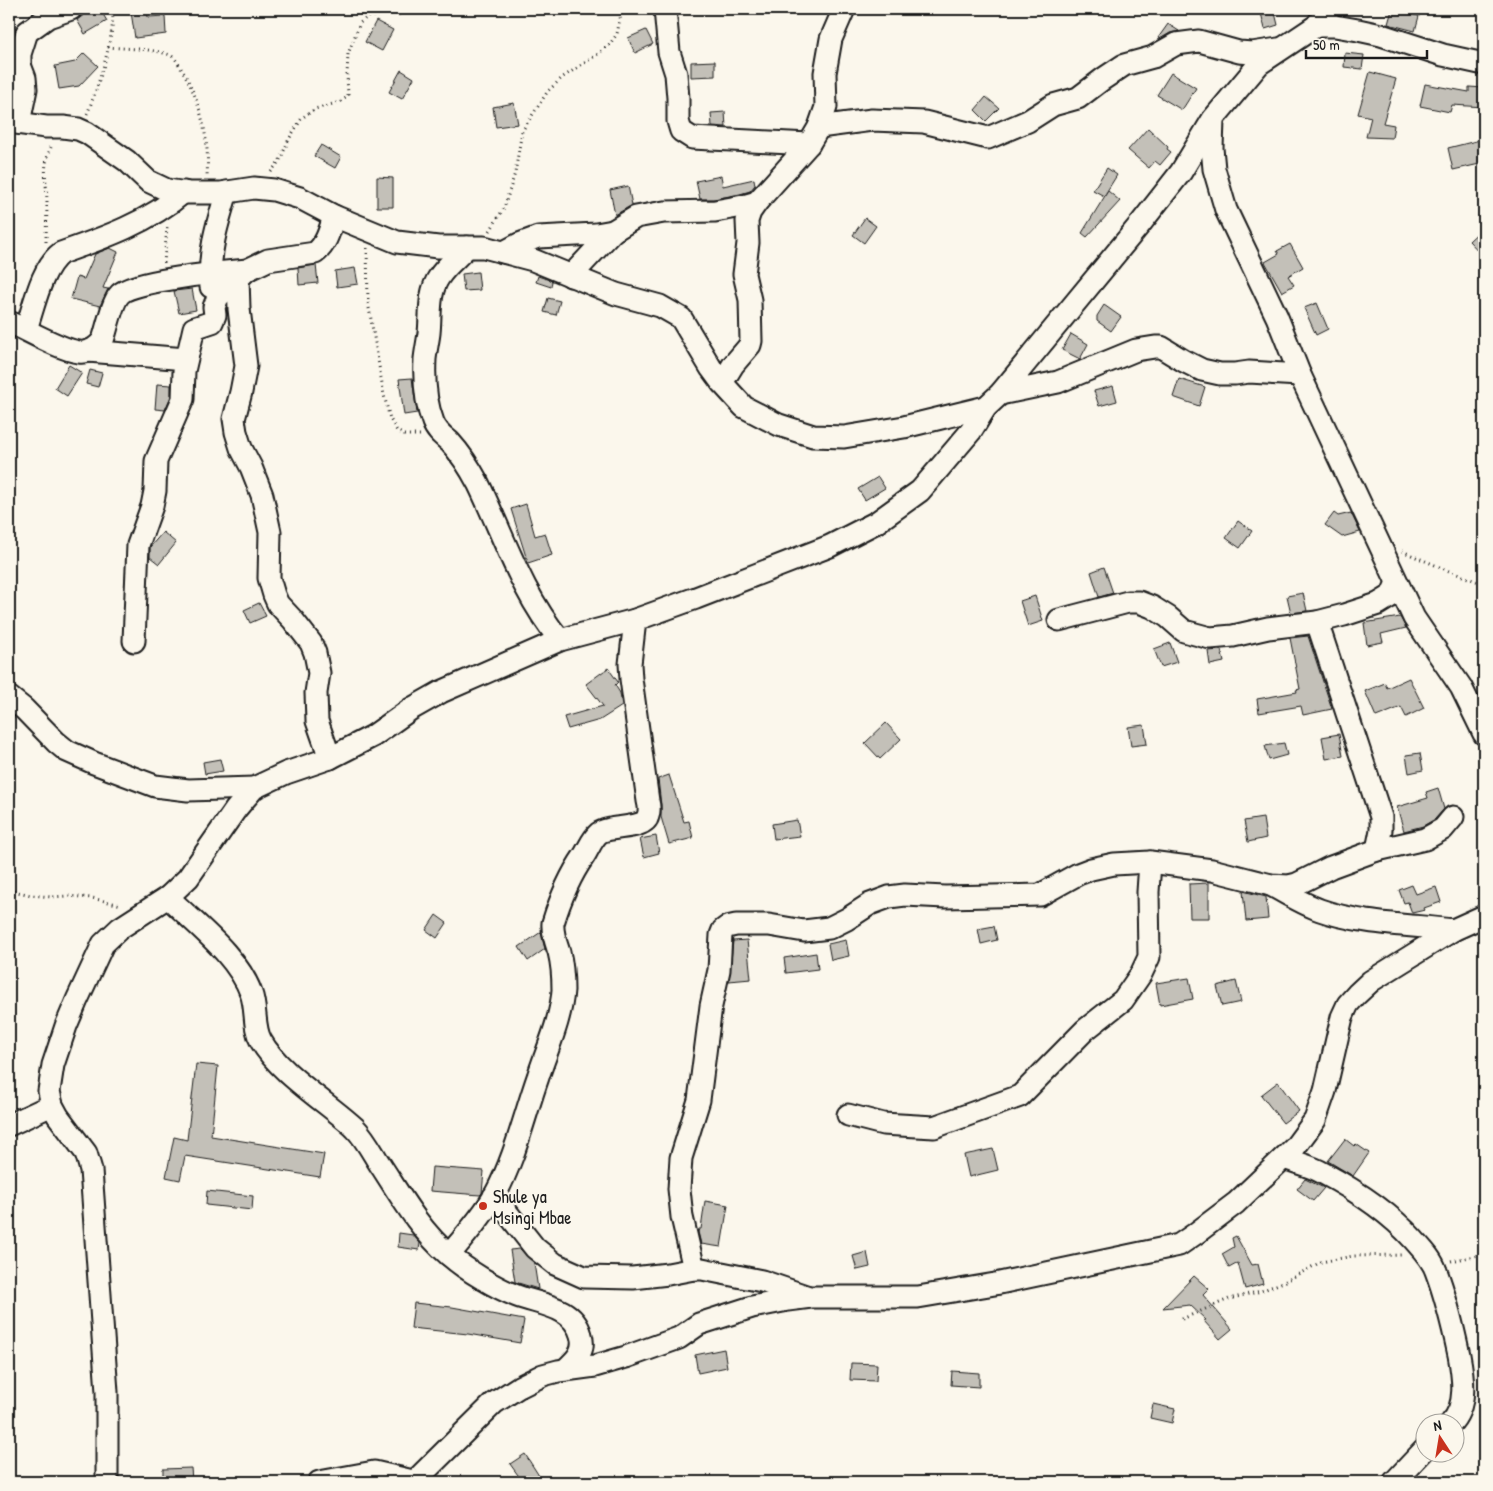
<svg xmlns="http://www.w3.org/2000/svg" width="1493" height="1491" font-family="'Patrick Hand',sans-serif">
<rect width="100%" height="100%" fill="#fbf7ec"/>
<filter id="ink" filterUnits="userSpaceOnUse"><feTurbulence type="fractalNoise" baseFrequency=".02" numOctaves="2"/><feDisplacementMap in="SourceGraphic" scale="10" xChannelSelector="R" yChannelSelector="G"/><feConvolveMatrix kernelMatrix="1 2 1 2 8 2 1 2 1" color-interpolation-filters="sRGB"/></filter>
<g filter="url(#ink)">
<g fill="#c3c0b8" stroke="#1c1c1c">
<path d="M92 9H100L107 21 85 34 77 20Z"/>
<path d="M1260 9H1274L1278 25 1265 29Z"/>
<path d="M147 10 148 17 165 16 166 34 135 38 131 12Z"/>
<path d="M1392 10 1419 16 1415 31 1388 24Z"/>
<path d="M376 21 393 30 382 51 365 42Z"/>
<path d="M1168 24 1179 31 1170 33 1160 39 1158 38Z"/>
<path d="M646 30 653 44 635 53 628 38Z"/>
<path d="M84 53 98 66 79 86 59 89 55 66 75 62Z"/>
<path d="M1345 53 1364 55 1362 69 1344 67Z"/>
<path d="M715 61V76L691 77V62Z"/>
<path d="M401 70 414 78 402 99 389 92Z"/>
<path d="M1370 72 1396 79 1383 123 1394 125 1392 138 1366 137 1371 117 1358 114Z"/>
<path d="M1171 73 1196 88 1182 110 1157 95Z"/>
<path d="M1425 84 1469 92V87L1484 88V107L1452 105 1450 112 1420 106Z"/>
<path d="M986 97 999 108 986 121 975 110Z"/>
<path d="M514 103 518 124 496 127 493 107Z"/>
<path d="M725 112 726 127 712 126 711 113Z"/>
<path d="M1148 128 1168 147 1167 149 1171 152 1160 165 1155 161 1149 168 1128 150Z"/>
<path d="M1484 139V163L1453 170 1448 148Z"/>
<path d="M321 145 341 157 335 168 314 156Z"/>
<path d="M1107 168 1117 175 1104 196 1093 190Z"/>
<path d="M721 176 723 186 754 179 755 185 750 191 740 194 714 199H700L696 181Z"/>
<path d="M377 177 393 178V207H377Z"/>
<path d="M628 186 632 205 615 215 610 190Z"/>
<path d="M1108 191 1120 201 1087 237 1082 233Z"/>
<path d="M865 218 876 226 864 243 853 235Z"/>
<path d="M1484 227V257L1469 241Z"/>
<path d="M1290 244 1303 267 1288 276 1294 285 1282 292 1265 262 1279 254 1277 251Z"/>
<path d="M110 248 118 252 103 288 108 289 100 306 71 299 77 277 84 279 95 254Z"/>
<path d="M316 265 318 283 299 285 298 268Z"/>
<path d="M355 268 358 284 337 287 335 271Z"/>
<path d="M478 272 480 290 464 291 462 274Z"/>
<path d="M538 276 552 281 551 287 536 282Z"/>
<path d="M192 289 196 310 179 313 174 291Z"/>
<path d="M548 298 560 301 556 315 544 312Z"/>
<path d="M1317 303 1328 329 1316 335 1304 308Z"/>
<path d="M1104 305 1121 317 1111 331 1097 321V316Z"/>
<path d="M1071 334 1088 344 1080 359 1062 350Z"/>
<path d="M69 365 82 373 67 396 55 388Z"/>
<path d="M90 370 102 373 98 387 86 384Z"/>
<path d="M412 378 417 413 404 415 399 379Z"/>
<path d="M1179 379 1205 387 1199 406 1173 397Z"/>
<path d="M157 384 171 385V396L165 410 155 409Z"/>
<path d="M1113 386 1117 401 1099 406 1094 391Z"/>
<path d="M878 477 885 488 865 500 858 489Z"/>
<path d="M526 504 535 536 545 533 552 555 528 563 511 509Z"/>
<path d="M1334 513 1338 516 1351 513 1360 532 1342 537 1325 525Z"/>
<path d="M1238 521 1252 531 1240 548 1226 538Z"/>
<path d="M163 532 176 543 159 564 150 557V547Z"/>
<path d="M1104 567 1113 593 1099 597 1091 572Z"/>
<path d="M1303 593 1307 611 1291 613 1287 596Z"/>
<path d="M1035 596 1043 621 1028 626 1020 601Z"/>
<path d="M259 603 266 616 250 623 244 610Z"/>
<path d="M1400 617 1406 628 1381 634 1383 642 1367 645 1364 623Z"/>
<path d="M1308 636 1332 709 1303 715 1301 706 1259 713 1257 699 1297 692 1296 690 1300 689 1290 638Z"/>
<path d="M1170 643 1177 662 1161 667 1154 649Z"/>
<path d="M1221 650 1224 662 1210 665 1208 651Z"/>
<path d="M608 668 618 682 615 685 620 693 622 706 600 720 568 729 564 717 603 706 586 684Z"/>
<path d="M1409 678 1424 708 1406 717 1401 707 1376 717 1365 691 1385 683 1387 688Z"/>
<path d="M886 723 901 739 880 759 865 743Z"/>
<path d="M1144 725 1147 744 1131 746 1128 727Z"/>
<path d="M1339 734 1343 756 1326 759 1322 737Z"/>
<path d="M1284 743 1287 755 1269 760 1265 746Z"/>
<path d="M1420 753 1423 770 1409 773 1406 755Z"/>
<path d="M220 759 223 771 205 774 203 762Z"/>
<path d="M669 775 684 822 689 821 693 838 669 844 661 817V805L658 779Z"/>
<path d="M1438 788 1444 809 1435 819 1423 826 1404 831 1397 807 1428 798 1426 792Z"/>
<path d="M1263 818 1266 838 1248 842 1244 821Z"/>
<path d="M797 820 800 836 774 839 772 824Z"/>
<path d="M656 836 659 853 644 857 640 839Z"/>
<path d="M1209 883V918H1190L1189 884Z"/>
<path d="M1412 885 1416 894 1436 887 1441 902 1424 908 1425 910 1412 913 1408 902 1404 903 1399 890Z"/>
<path d="M1243 891 1266 897 1268 919 1246 921Z"/>
<path d="M436 915 447 923 437 938 426 930Z"/>
<path d="M994 926 997 940 981 944 978 929Z"/>
<path d="M541 932 545 949 528 961 519 947Z"/>
<path d="M747 940 751 979 729 981 733 941Z"/>
<path d="M846 940 849 956 831 960 828 944Z"/>
<path d="M816 953 818 969 786 973 784 958Z"/>
<path d="M1189 978 1193 999 1160 1005 1156 983Z"/>
<path d="M1236 981 1241 1002 1222 1006 1217 986Z"/>
<path d="M196 1064 218 1066 211 1136 324 1154 320 1177 185 1156 180 1180 166 1177 174 1137 187 1140Z"/>
<path d="M1278 1082 1299 1111 1283 1123 1261 1095Z"/>
<path d="M1345 1139 1354 1146 1356 1144 1369 1153 1353 1176 1328 1161Z"/>
<path d="M993 1149 998 1170 969 1177 964 1155Z"/>
<path d="M432 1167 484 1171 482 1193 480 1195 430 1191Z"/>
<path d="M1305 1179 1324 1188 1313 1201 1297 1189Z"/>
<path d="M207 1191 253 1196 252 1210 206 1205Z"/>
<path d="M705 1201 728 1205 721 1247 701 1244 698 1232 699 1229H701Z"/>
<path d="M399 1233 413 1235 420 1243 419 1250 398 1247Z"/>
<path d="M1236 1236 1252 1265 1258 1264 1263 1284 1245 1289 1238 1263 1229 1268 1222 1254 1234 1247 1232 1238Z"/>
<path d="M520 1249 534 1263 538 1289 515 1282 510 1250Z"/>
<path d="M867 1252 870 1267 857 1270 853 1256Z"/>
<path d="M1194 1276 1209 1289 1203 1295 1232 1329 1220 1339 1204 1321 1206 1320 1190 1305 1163 1308Z"/>
<path d="M414 1303 452 1307 524 1320 520 1343 468 1334 411 1328Z"/>
<path d="M724 1349 727 1367 698 1373 695 1355Z"/>
<path d="M851 1363 877 1364 876 1381 850 1380Z"/>
<path d="M952 1371 979 1373V1387L951 1385Z"/>
<path d="M1153 1404 1175 1409 1172 1423 1150 1418Z"/>
<path d="M525 1454 543 1482H523L510 1464Z"/>
<path d="M191 1468 192 1481 163 1482V1469Z"/>
</g>
<g fill="none" stroke-linecap="round" stroke-linejoin="round">
<g stroke="#1c1c1c" stroke-width="25">
<g id="minor">
<path d="M665 9 669 52 676 74 678 98V121L681 131 692 138 809 144"/>
<path d="M1316 26H1335L1358 30 1381 35 1443 55 1484 64"/>
<path d="M1213 120 1212 148 1214 169 1226 210 1277 317 1300 375 1414 618 1461 687 1484 734"/>
<path d="M9 122 46 127H63L78 129 87 133 127 161 148 181 167 190 187 193H221L254 188 274 190 300 198 334 216 397 242 438 247H484L533 260 616 294 660 306 681 318 711 368 722 383 744 407 779 425 813 436 844 437 904 427 986 407"/>
<path d="M19 123 26 89 25 78 20 65V54L27 32 48 17 71 9"/>
<path d="M819 127 872 120 924 122 988 138 1028 121 1053 105 1078 98 1103 79 1124 65 1153 57 1176 44 1199 41 1239 52 1252 53 1278 49"/>
<path d="M467 247C458 257 446 266 439 277 428 293 431 315 429 333 428 341 426 350 425 359 424 379 426 404 433 422 436 431 443 436 450 442 461 454 470 468 478 483 504 536 521 593 560 640"/>
<path d="M504 252 519 244 538 237 596 234 613 231 636 217 664 212 715 211 743 206 757 202"/>
<path d="M571 276 613 231"/>
<path d="M238 278 239 309 246 366 241 392 234 419 236 432 241 448 251 467 262 495 270 532 269 578 274 595 278 604 293 620 311 643 315 653 319 673 316 693 317 721 330 758"/>
<path d="M211 287C208 253 217 224 227 192"/>
<path d="M9 322C27 330 61 350 79 352 89 353 97 348 103 340 107 329 112 302 120 294 133 280 225 272 247 270"/>
<path d="M26 329C34 307 41 268 61 253 104 238 149 222 184 192"/>
<path d="M88 351 186 359"/>
<path d="M722 383 733 365 750 345 751 341 750 300 744 274 748 243 747 221 750 212 757 202 809 144 819 127 826 107 825 73 831 39 844 9"/>
<path d="M1000 394 1058 382 1136 350 1155 347H1161L1184 361 1202 370 1220 374H1235L1249 372 1300 375"/>
<path d="M1059 620 1128 602H1139L1152 607 1168 617 1184 631 1210 638 1233 636 1268 628 1317 622 1344 615 1378 604 1391 596 1397 583"/>
<path d="M1317 622 1381 817V830L1377 850"/>
<path d="M134 641 138 545 152 506 155 491 156 461 183 399 184 371 194 328 212 322 215 315 214 307 218 297 247 270 268 260 315 253C327 244 330 229 334 216"/>
<path d="M9 697 24 709 56 742 67 751 94 763 155 786 188 790 254 788"/>
<path d="M1271 885C1287 894 1303 904 1320 910 1359 924 1412 925 1453 930"/>
<path d="M168 897C197 926 237 955 251 993 257 1009 253 1027 261 1041 279 1073 328 1103 355 1128 366 1139 374 1156 383 1169 403 1200 421 1231 449 1255 466 1270 496 1288 517 1296 541 1305 573 1306 581 1335 586 1351 576 1360 565 1370"/>
<path d="M848 1115 883 1124 934 1127 1020 1096 1085 1030 1123 1000 1141 974 1149 957 1148 892 1150 862"/>
<path d="M9 1125 52 1105"/>
<path d="M1284 1158C1297 1163 1311 1166 1323 1173 1357 1191 1389 1212 1414 1240 1422 1249 1432 1259 1436 1271 1446 1297 1453 1327 1459 1355 1463 1376 1468 1407 1450 1424"/>
<path d="M494 1196 535 1248 555 1264 584 1277 633 1278 668 1274 694 1269H702L762 1281 806 1296"/>
<path d="M449 1255C465 1236 482 1217 495 1195 515 1158 524 1117 538 1077 547 1049 561 1020 563 990 563 978 562 964 559 952 556 943 552 933 553 923 560 900 570 876 584 856 589 848 592 839 599 833 610 825 645 830 648 816 650 811 649 805 648 801L631 679 630 664 635 620"/>
<path d="M694 1269 682 1217 679 1189 681 1158 699 1100 711 1006 719 970 721 935 723 930 727 927 736 925H769L804 931 829 928 847 919 870 904 889 897 905 895 945 897 1040 895 1078 874 1091 869 1114 864 1150 862 1212 870 1271 885 1289 886 1297 884 1331 867 1377 850 1425 839 1443 829 1453 817"/>
<path d="M415 1481 494 1403 519 1387 543 1375 558 1371 595 1366 626 1357 679 1338 699 1324 752 1307 788 1300 811 1297H918L995 1284 1179 1245 1195 1234 1236 1203 1295 1147 1315 1120 1325 1091 1342 1017 1348 1004 1357 994 1371 981 1453 930 1484 916"/>
<path d="M107 1482V1392L91 1170 86 1153 58 1116 52 1105 49 1091 53 1065 66 1026 77 1000 103 944 120 928 168 897 188 878 236 809 254 788 286 773 330 758 373 736 411 709 441 692 560 640 635 620 696 598 830 546 877 522 920 491 971 431 986 407 1000 394 1141 223 1181 172 1213 119 1259 64 1316 26 1329 9"/>
<path d="M319 1482 374 1472 417 1482"/>
<path d="M1394 1482 1426 1448"/>
</g>
</g>
<g stroke="#1c1c1c" stroke-width="3" stroke-dasharray="1 4" stroke-linecap="butt">
<path d="M363 9 366 18"/>
<path d="M108 47C128 49 151 48 170 55 176 58 179 65 182 70 200 99 210 140 207 175"/>
<path d="M87 114C96 93 117 31 112 9"/>
<path d="M271 172 280 160 289 139 302 118 315 109 340 102 346 98 348 95 347 76 348 54 360 23 366 18 374 16 403 14 408 9"/>
<path d="M490 231 504 208 515 173 522 131 548 91 563 77 598 54 609 45 617 34 622 9"/>
<path d="M46 242C46 229 47 216 47 203 47 179 41 168 52 145"/>
<path d="M367 248 368 302 384 395 390 419 397 431 404 435H421"/>
<path d="M164 263 167 227"/>
<path d="M1402 551 1449 571 1484 584"/>
<path d="M9 890 31 895 52 897 68 896 92 898 121 905"/>
<path d="M1451 1261 1484 1254"/>
<path d="M1182 1319 1229 1299 1261 1291 1286 1281 1321 1262 1353 1256 1403 1255"/>
</g>
<use href="#minor" stroke="#fbf7ec" stroke-width="21"/>
</g>
</g>
<circle fill="#c8321e" stroke="#fbf7ec" stroke-width="2" cx="483" cy="1206" r="5"/>
<g text-anchor="middle" dominant-baseline="central" stroke-width="4" stroke-linejoin="round" paint-order="stroke">
<g font-size="18" fill="#1c1c1c" stroke="#fbf7ec" text-anchor="start">
<text x="493" y="1196">Shule ya<tspan x="493" dy="21">Msingi Mbae</tspan></text>
</g>
</g>
<rect width="1493" height="1491" fill="none" stroke="#fbf7ec" stroke-width="30"/>
<rect x="15" y="15" width="1463" height="1461" fill="none" stroke="#1c1c1c" stroke-width="2" filter="url(#ink)"/>
<g transform="translate(1440 1438) rotate(348)"><circle r="24" fill="#fbf7ec" stroke="#a29f99"/>
<path d="M0-4L9 19L0 12L-9 19Z" fill="#c8321e"/>
<text y="-8" font-size="14" font-weight="bold" text-anchor="middle" fill="#1c1c1c">N</text>
</g>
<path d="M1306 50v8h121v-8" fill="none" stroke="#1c1c1c" stroke-width="2.5"/>
<text x="1313" y="50" font-size="15" fill="#1c1c1c" stroke="#fbf7ec" stroke-width="4" paint-order="stroke">50 m</text>
</svg>
